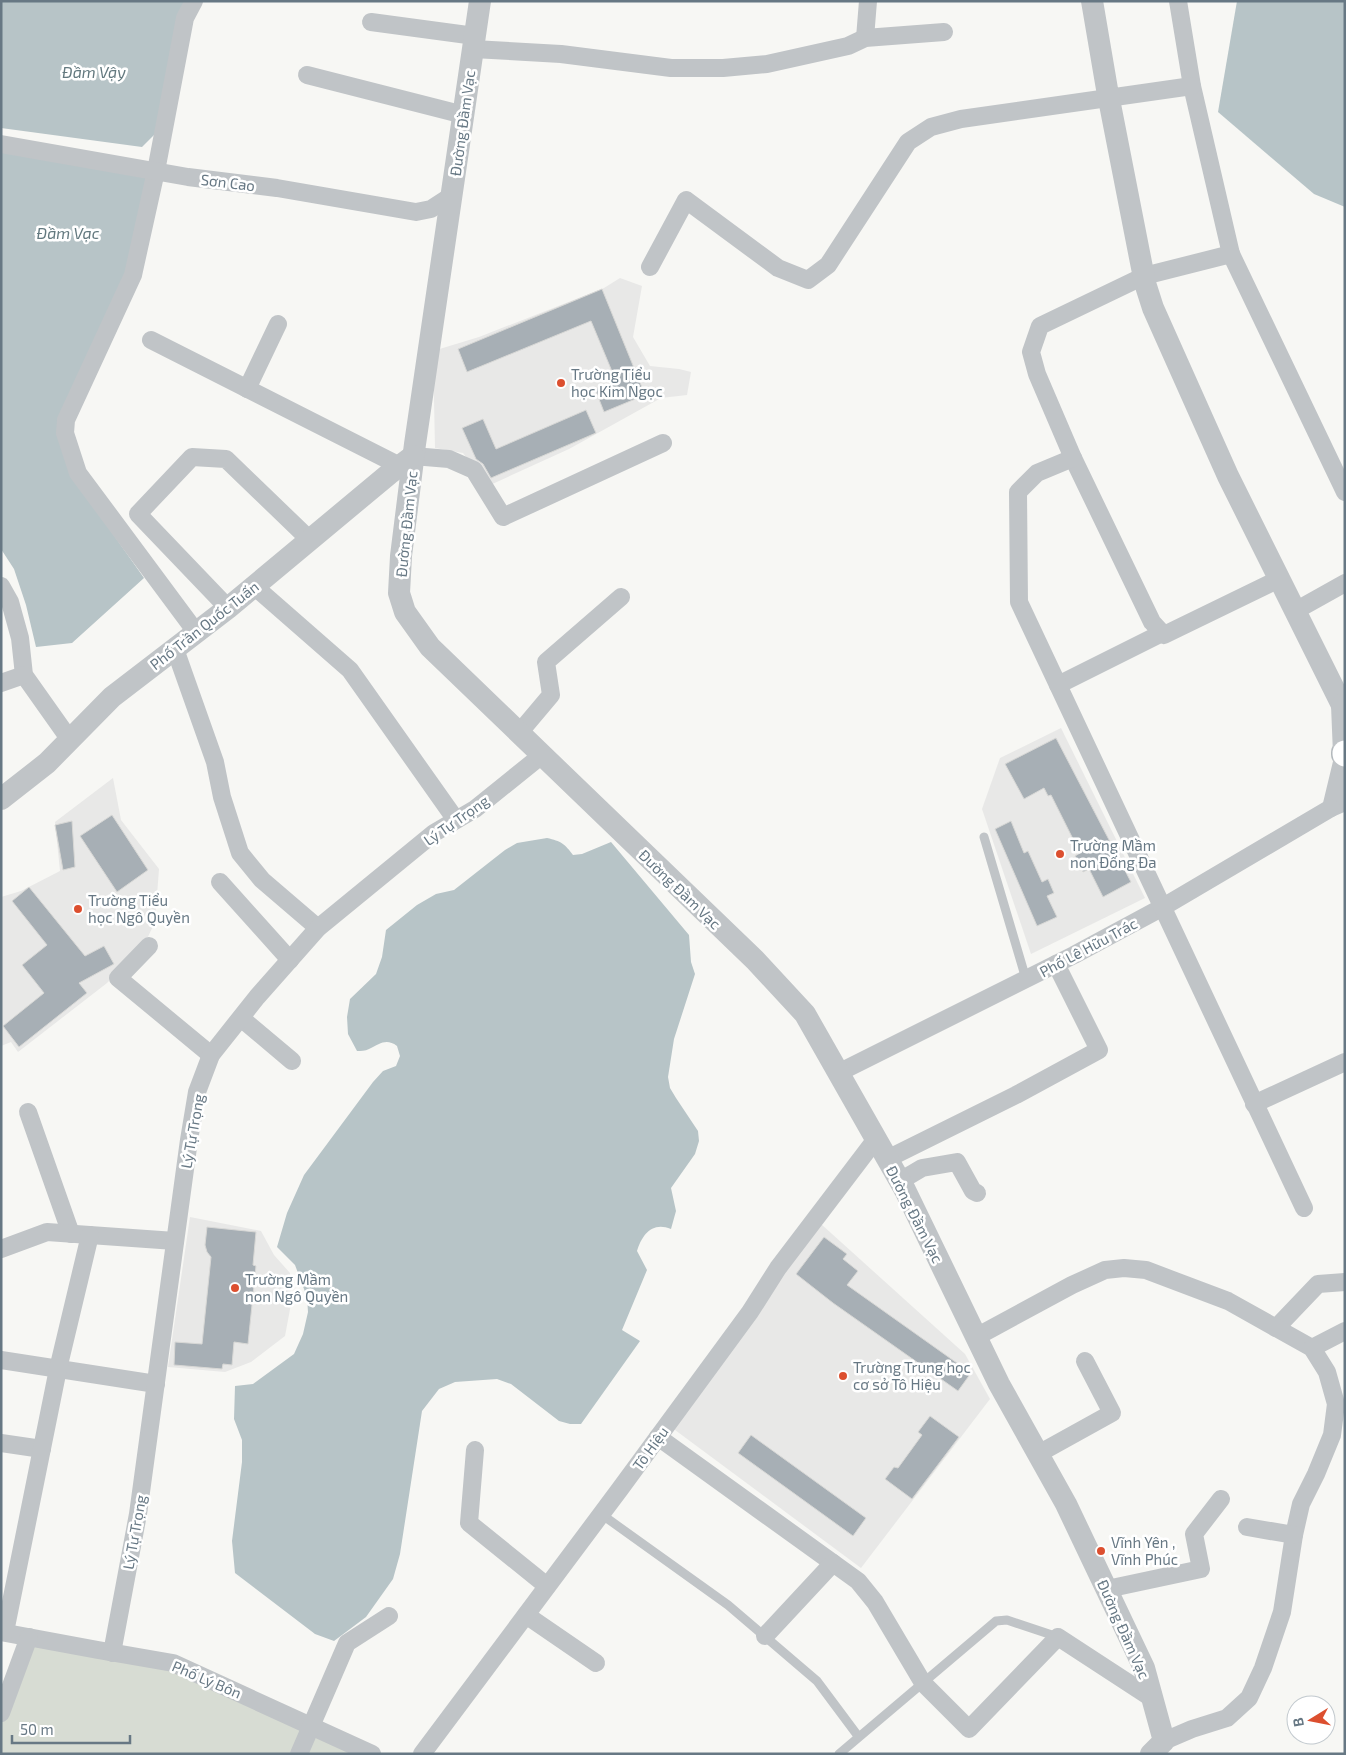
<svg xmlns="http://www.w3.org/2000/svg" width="1346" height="1755" font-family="'Exo 2',sans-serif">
<rect width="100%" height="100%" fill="#f7f7f4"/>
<g fill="#e8e8e7">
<path d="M620 278 642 286 633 337 650 366 679 369 691 372 687 395 661 398 569 449 488 486 463 453 435 448 433 351 479 337 604 288Z"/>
<path d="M1061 728 1145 898 1031 954 982 809 1000 758Z"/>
<path d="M113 778 121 820 159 869 155 922 144 945 107 983 18 1052 11 1042 1 1046V897L21 891 60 871 55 822Z"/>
<path d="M190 1217 261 1231 274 1255 290 1273 291 1304 285 1336 251 1362 225 1372 168 1367Z"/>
<path d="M821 1224 965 1354 990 1399 861 1568 671 1427Z"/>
</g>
<path fill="#d7dcd3" d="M29 1637 173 1663 367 1754H1V1714Z"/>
<g fill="#b7c4c7">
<path d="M1 1H189L159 130 142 147 1 128Z"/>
<path d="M1237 1H1345V207L1314 194 1218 112Z"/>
<path d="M1 148 146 175V193L127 272 71 393 72 476 144 578 72 643 36 647 26 605 14 569 1 549Z"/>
<path d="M547 838C561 841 565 844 573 855L582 854 611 842 689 935 691 962 695 974 674 1039 668 1077 670 1088 676 1098 698 1131 699 1141 695 1154 671 1188 676 1211 671 1229C652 1221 642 1235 637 1251L647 1270 622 1330 640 1341 581 1424H570L559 1421 511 1384 497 1379 455 1382 439 1389 422 1411 400 1554 393 1579 366 1617 334 1641 315 1634 235 1573 232 1541 242 1462V1440L234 1419 235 1386 253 1384 294 1354 303 1334 308 1312 307 1297 295 1265 277 1247 287 1213 304 1175 373 1082 383 1071 396 1066 400 1056 397 1046C386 1038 380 1044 369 1049 365 1051 361 1051 357 1051L348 1034 347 1017 350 999 376 974 382 957 386 930 417 905 436 894 454 890 505 850 517 843Z"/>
</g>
<g fill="#a7afb5" stroke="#d8d8d6">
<path d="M602 289 645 395 604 412 595 389 616 381 591 321 467 372 458 349Z"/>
<path d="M586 410 596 433 491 478 483 464 476 459 462 428 483 419 496 449Z"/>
<path d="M1056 738 1131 882 1103 897 1089 869 1083 872 1075 856 1080 853 1051 795 1048 796 1044 788 1024 799 1005 764Z"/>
<path d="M112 815 148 870 117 892 80 836Z"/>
<path d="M72 821 75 867 63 870 55 825Z"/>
<path d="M1011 821 1024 853 1028 851 1042 882 1048 879 1054 893 1047 896 1057 917 1037 926 995 829Z"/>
<path d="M29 887 85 956 104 946 114 964 79 983 87 993 19 1047 3 1026 44 993 22 965 47 945 12 901Z"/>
<path d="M207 1227 256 1232 253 1265 256 1266 248 1344 234 1342 232 1365 223 1364 222 1369 174 1365 175 1342 202 1344 211 1257 207 1252 205 1245Z"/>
<path d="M824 1237 847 1254 843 1259 858 1271 847 1285 971 1373 958 1391 833 1303 796 1274Z"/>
<path d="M930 1416 959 1437 912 1499 885 1479 894 1467 898 1468 922 1435 918 1432Z"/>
<path d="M751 1435 866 1518 853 1536 738 1453Z"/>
</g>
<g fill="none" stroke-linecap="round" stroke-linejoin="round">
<g stroke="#b2b8bc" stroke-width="28">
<path id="secondary" d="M1345 753V754"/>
</g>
<g stroke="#c0c4c7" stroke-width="9">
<path d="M984 837 1026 979"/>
<path d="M601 1514 728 1605 817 1681 858 1736"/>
<path d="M839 1754 996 1621 1007 1620 1058 1637"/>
</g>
<g stroke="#c0c4c7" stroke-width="18">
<path d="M194 1 185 18 156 171 133 275 66 420 65 433 78 473 196 632"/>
<path d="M1178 1 1192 86 1231 254"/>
<path d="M371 22 475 36"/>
<path d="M865 38 868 1"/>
<path d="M473 49 561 54 671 68H723L767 64 848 46 865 38 944 32"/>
<path d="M307 75 464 115"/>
<path d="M1 144 188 177 277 188 416 212 431 209 451 196"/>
<path d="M650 267 686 200 778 268 808 280 828 265 908 142 931 127 961 119 1192 86"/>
<path d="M151 340 400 466"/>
<path d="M247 389 278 324"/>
<path d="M413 456 449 459 474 470 503 517 663 443"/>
<path d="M1073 458 1152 622 1164 635 1279 579"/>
<path d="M1 586 10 602 20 638 24 675 70 740"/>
<path d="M254 586 350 670 456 820"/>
<path d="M228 608 138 514 192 457 226 459 310 540"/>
<path d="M1295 611 1345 583"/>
<path d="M175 649 215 762 222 797 240 853 262 880 318 928"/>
<path d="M1 683 24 675"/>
<path d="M1058 685 1162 633"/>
<path d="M519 733 551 695 546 662 621 597"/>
<path d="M1344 754 1331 808 1345 802"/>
<path d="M220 882 290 960"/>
<path d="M149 946 118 978 211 1055"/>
<path d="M241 1018 292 1061"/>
<path d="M838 1073 1074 955 1163 907 1331 808"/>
<path d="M1254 1104 1345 1062"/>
<path d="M28 1112 71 1234"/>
<path d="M887 1159 1016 1095 1099 1050 1056 964"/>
<path d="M900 1181 922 1168 957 1162 973 1191 977 1193"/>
<path d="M1304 1208 1019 602 1018 492 1037 473 1073 458 1037 374 1031 352 1040 326 1144 276 1231 254 1345 492"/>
<path d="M1 1249 47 1232 175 1241"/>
<path d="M1276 1328 1318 1284 1345 1282"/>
<path d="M976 1337 1072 1285 1105 1270 1124 1268 1146 1270 1228 1301 1312 1348 1327 1372 1336 1404 1332 1435 1316 1474 1301 1504 1294 1535 1282 1612 1263 1668 1249 1698 1227 1718 1192 1729 1164 1741"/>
<path d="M1312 1348 1345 1331"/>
<path d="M1 1360 156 1384"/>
<path d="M658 1437 858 1581 875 1602 923 1683 969 1729 1058 1637 1153 1699"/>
<path d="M1 1443 42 1449"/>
<path d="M475 1450 469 1523 547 1586"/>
<path d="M1038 1454 1112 1413 1085 1361"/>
<path d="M1247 1527 1294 1535"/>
<path d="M1107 1589 1201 1569 1194 1534 1221 1499"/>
<path d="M526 1615 596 1663"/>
<path d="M1 1632 98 1650 173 1663 372 1754"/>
<path d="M5 1632 58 1369 90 1235"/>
<path d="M765 1636 833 1563"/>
<path d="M112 1653 138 1514 189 1140 197 1092 211 1055 257 997 318 928 434 833 475 809 542 755"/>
<path d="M1 1713 29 1637"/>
<path d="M299 1754 347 1643 389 1616"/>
<path d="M422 1754 620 1489 750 1312 778 1268 876 1139"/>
</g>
<g stroke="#c0c4c7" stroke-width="22">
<path d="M480 1 415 444 401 556 399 593 405 612 430 647 755 960 805 1014 905 1190 999 1384 1066 1504 1144 1668 1164 1741 1151 1754"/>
<path d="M1092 1 1107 89 1145 283 1153 308 1228 476 1342 705"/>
<path d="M1344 754 1342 705 1345 707"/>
<path d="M1 799 47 763 112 697 228 608 389 474 413 456"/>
</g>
<use href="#secondary" stroke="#fff" stroke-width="25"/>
</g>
<g fill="#dc4f2f" stroke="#fff" stroke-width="2">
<circle cx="561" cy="383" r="5"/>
<circle cx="1060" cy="854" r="5"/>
<circle cx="78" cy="909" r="5"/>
<circle cx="235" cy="1288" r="5"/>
<circle cx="843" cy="1376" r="5"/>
<circle cx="1101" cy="1551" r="5"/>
</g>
<g text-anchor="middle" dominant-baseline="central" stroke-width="5" stroke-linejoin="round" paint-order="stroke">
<g font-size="15" fill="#677884" stroke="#fff">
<text transform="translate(462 123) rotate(-82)">Đường Đầm Vạc</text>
<text transform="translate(228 182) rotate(7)">Sơn Cao</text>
<text transform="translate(406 524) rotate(-84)">Đường Đầm Vạc</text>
<text transform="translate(204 625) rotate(-38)">Phố Trần Quốc Tuấn</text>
<text transform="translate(456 820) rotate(-35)">Lý Tự Trọng</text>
<text transform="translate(680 889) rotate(44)">Đường Đầm Vạc</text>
<text transform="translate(1088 947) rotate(-28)">Phố Lê Hữu Trác</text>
<text transform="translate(192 1131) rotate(-80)">Lý Tự Trọng</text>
<text transform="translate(915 1214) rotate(63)">Đường Đầm Vạc</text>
<text transform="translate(650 1448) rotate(-54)">Tô Hiệu</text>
<text transform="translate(134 1532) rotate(-80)">Lý Tự Trọng</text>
<text transform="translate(1124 1629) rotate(66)">Đường Đầm Vạc</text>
<text transform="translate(207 1679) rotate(23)">Phố Lý Bôn</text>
</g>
<g font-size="15" fill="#677884" stroke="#fff" text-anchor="start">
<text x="571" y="374">Trường Tiểu<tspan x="571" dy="17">học Kim Ngọc</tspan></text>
<text x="1070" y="845">Trường Mầm<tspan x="1070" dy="17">non Đống Đa</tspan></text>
<text x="88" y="900">Trường Tiểu<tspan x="88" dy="17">học Ngô Quyền</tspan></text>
<text x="245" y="1279">Trường Mầm<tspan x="245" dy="17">non Ngô Quyền</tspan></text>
<text x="853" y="1367">Trường Trung học<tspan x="853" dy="17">cơ sở Tô Hiệu</tspan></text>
<text x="1111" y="1542">Vĩnh Yên ,<tspan x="1111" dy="17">Vĩnh Phúc</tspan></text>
</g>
<g font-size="16" font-style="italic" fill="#63797f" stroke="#fff">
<text x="94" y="71">Đầm Vậy</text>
<text x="68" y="232">Đầm Vạc</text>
</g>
</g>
<rect width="1346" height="1755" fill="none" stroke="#677884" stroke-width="5"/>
<g transform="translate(1311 1720) rotate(260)"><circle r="24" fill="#ffffff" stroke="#c2c9ce"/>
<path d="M0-4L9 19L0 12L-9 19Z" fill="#dc4f2f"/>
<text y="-8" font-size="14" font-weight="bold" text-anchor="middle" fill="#677884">B</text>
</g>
<path d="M12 1735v8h118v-8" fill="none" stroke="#677884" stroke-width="2.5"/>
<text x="20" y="1735" font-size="15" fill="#677884" stroke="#ffffff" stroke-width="4" paint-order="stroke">50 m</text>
</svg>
